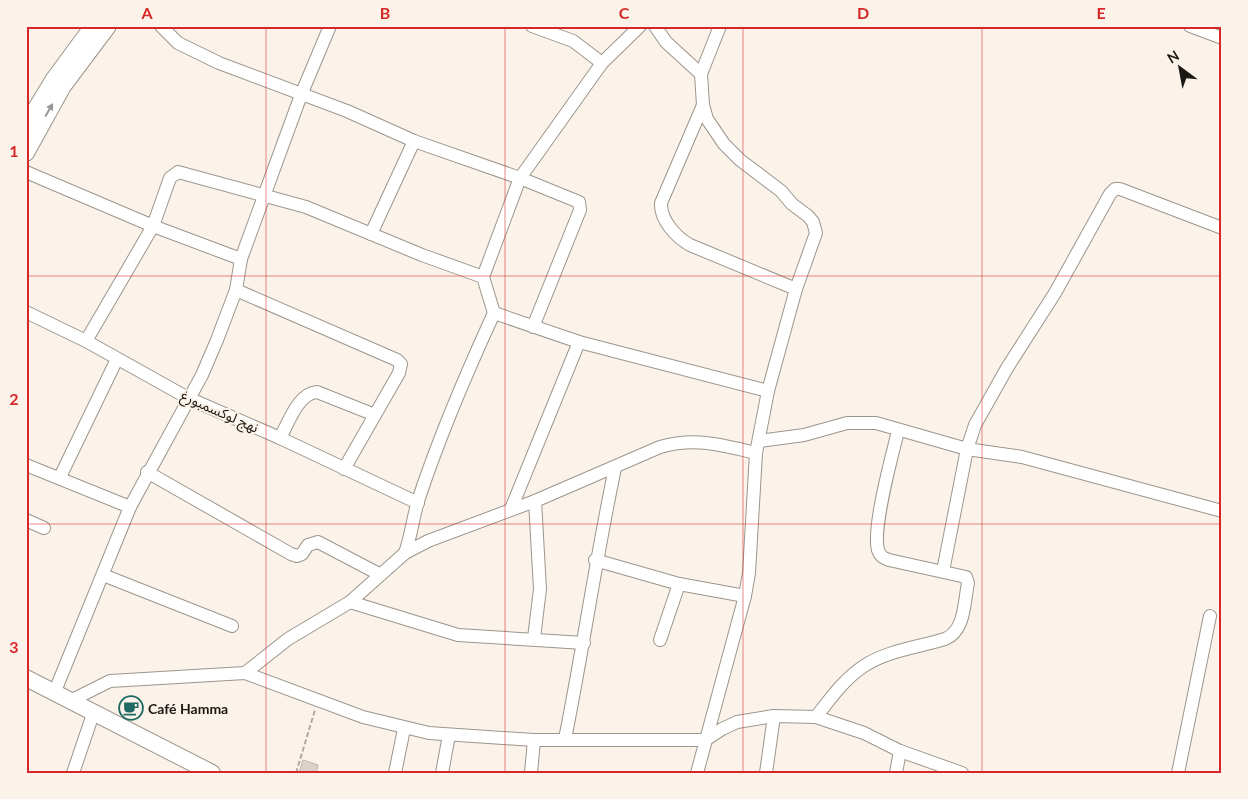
<svg xmlns="http://www.w3.org/2000/svg" width="1248" height="799" font-family="Lato,'Noto Sans Arabic',sans-serif">
<rect width="100%" height="100%" fill="#fbf3e9"/>
<path fill="#dbd3c9" stroke="#beb6ad" d="M303 760 318 765 316 773H299Z"/>
<g fill="none" stroke-linecap="round" stroke-linejoin="round">
<g stroke="#9c958c" stroke-width="14">
<g id="minor">
<path d="M161 26 178 43 219 63 347 111 414 141 520 178 579 202 580 210 533 327"/>
<path d="M532 26 573 41 602 63"/>
<path d="M655 26 666 42 701 74 703 105 707 119 724 144 740 160 781 191 792 204 808 216 813 222 816 233 796 289 768 391 756 453 749 573 745 596 697 773"/>
<path d="M1190 26 1222 38"/>
<path d="M701 74 720 26"/>
<path d="M703 105 661 203C660 220 676 237 690 245L796 289"/>
<path d="M26 172 153 226 241 259"/>
<path d="M371 234 414 141"/>
<path d="M483 277 520 178 602 63 640 26"/>
<path d="M236 290 397 360 401 364 399 373 344 469"/>
<path d="M26 312 86 341 188 398 280 438 418 503"/>
<path d="M86 341 153 226 170 178 178 172 306 207 422 255 483 277 494 313 579 342 768 391"/>
<path d="M280 438C288 424 298 393 317 392L375 415"/>
<path d="M759 441 804 435 847 423H876L967 449 1022 457 1222 511"/>
<path d="M26 465 130 507"/>
<path d="M147 472 291 554 297 556 302 554 308 545 318 542 379 574"/>
<path d="M60 477 117 359"/>
<path d="M511 509 579 342"/>
<path d="M26 520 44 528"/>
<path d="M405 553C411 536 413 518 418 501 439 437 466 374 494 313"/>
<path d="M595 560 679 584 745 596"/>
<path d="M943 571 967 449 975 425 1007 368 1055 293 1110 194 1115 189H1120L1222 228"/>
<path d="M103 575 232 626"/>
<path d="M350 602 458 635 584 643"/>
<path d="M534 638 540 589 535 501"/>
<path d="M660 640 679 584"/>
<path d="M245 673 288 639 350 602 405 553 428 541 535 501 660 447C696 437 721 445 756 453"/>
<path d="M55 691 130 507 202 375 217 340 236 290 241 259 301 95 330 26"/>
<path d="M72 700 110 681 245 673 363 717 429 733 534 740H705L722 729 737 722 774 716 816 717 864 733 900 751 962 773"/>
<path d="M816 717C830 699 844 679 864 666 886 651 919 647 945 639 965 631 964 603 968 583L966 577 889 560C883 558 880 556 878 550 872 528 892 456 898 431"/>
<path d="M565 739C583 649 596 558 615 468"/>
<path d="M73 773 94 711"/>
<path d="M395 773 404 729"/>
<path d="M442 773 449 735"/>
<path d="M531 773 534 740"/>
<path d="M766 773 774 716"/>
<path d="M896 773 900 751"/>
<path d="M1178 773 1210 616"/>
</g>
</g>
<g stroke="#9c958c" stroke-width="18">
<g id="tertiary">
<path d="M26 125 54 79 93 26"/>
<path d="M26 153 63 86 108 26"/>
<path d="M26 678 212 773"/>
</g>
</g>
<path stroke="#afa8a1" stroke-width="2" stroke-dasharray="5 2.5" stroke-linecap="butt" d="M296 773 315 710"/>
<use href="#minor" stroke="#fff" stroke-width="12"/>
<use href="#tertiary" stroke="#fff" stroke-width="16"/>
</g>
<defs><path id="oneway-solid" d="M-6-.8H1V-3.2L6.5 0L1 3.2V.8H-6Z" transform="scale(1.25)"/></defs>
<use fill="#989795" href="#oneway-solid" transform="translate(49 110) rotate(-60)"/>
<path fill="none" stroke="#d62828" stroke-width="1" stroke-opacity="0.55" d="M266 26V773M505 26V773M743 26V773M982 26V773M26 276H1222M26 524H1222"/>
<defs>
<g id="cafe-ring" transform="scale(1.25)"><circle r="9.5" fill="#fbf3e9" stroke="#206a64" stroke-width="1.5"/><path d="M-5.5-4.5H6V0H3Q3 3.5 0 3.5H-2.5Q-5.5 3.5-5.5 0ZM3-3.2v2h1.7v-2ZM-6 4.5H4V6H-6Z" fill="#206a64"/></g>
</defs>
<g fill-rule="evenodd">
<use href="#cafe-ring" x="131" y="708"/>
</g>
<g text-anchor="middle" dominant-baseline="central" stroke-width="4" stroke-linejoin="round" paint-order="stroke">
<g font-size="14" fill="#1a1714" stroke="#fbf3e9">
<text transform="translate(220 411) rotate(24)">نهج لوكسمبورغ</text>
</g>
<g font-size="14" font-weight="bold" fill="#1a1714" stroke="#fbf3e9" text-anchor="start">
<text x="148" y="708">Café Hamma</text>
</g>
</g>
<rect width="1248" height="799" fill="none" stroke="#fbf3e9" stroke-width="55"/>
<g transform="translate(1180 68) rotate(328)" stroke="#fbf3e9" stroke-width="4" paint-order="stroke">
<path d="M0-4L9 19L0 12L-9 19Z" fill="#1a1714"/>
<text y="-8" font-size="14" font-weight="bold" text-anchor="middle" fill="#1a1714">N</text>
</g>
<rect x="28" y="28" width="1192" height="744" fill="none" stroke="#d62828" stroke-width="2"/>
<g font-size="16" text-anchor="middle" font-weight="bold" fill="#d62828">
<text x="147" y="19">A</text>
<text x="385" y="19">B</text>
<text x="624" y="19">C</text>
<text x="863" y="19">D</text>
<text x="1101" y="19">E</text>
<text x="14" y="157">1</text>
<text x="14" y="405">2</text>
<text x="14" y="653">3</text>
</g>
</svg>
